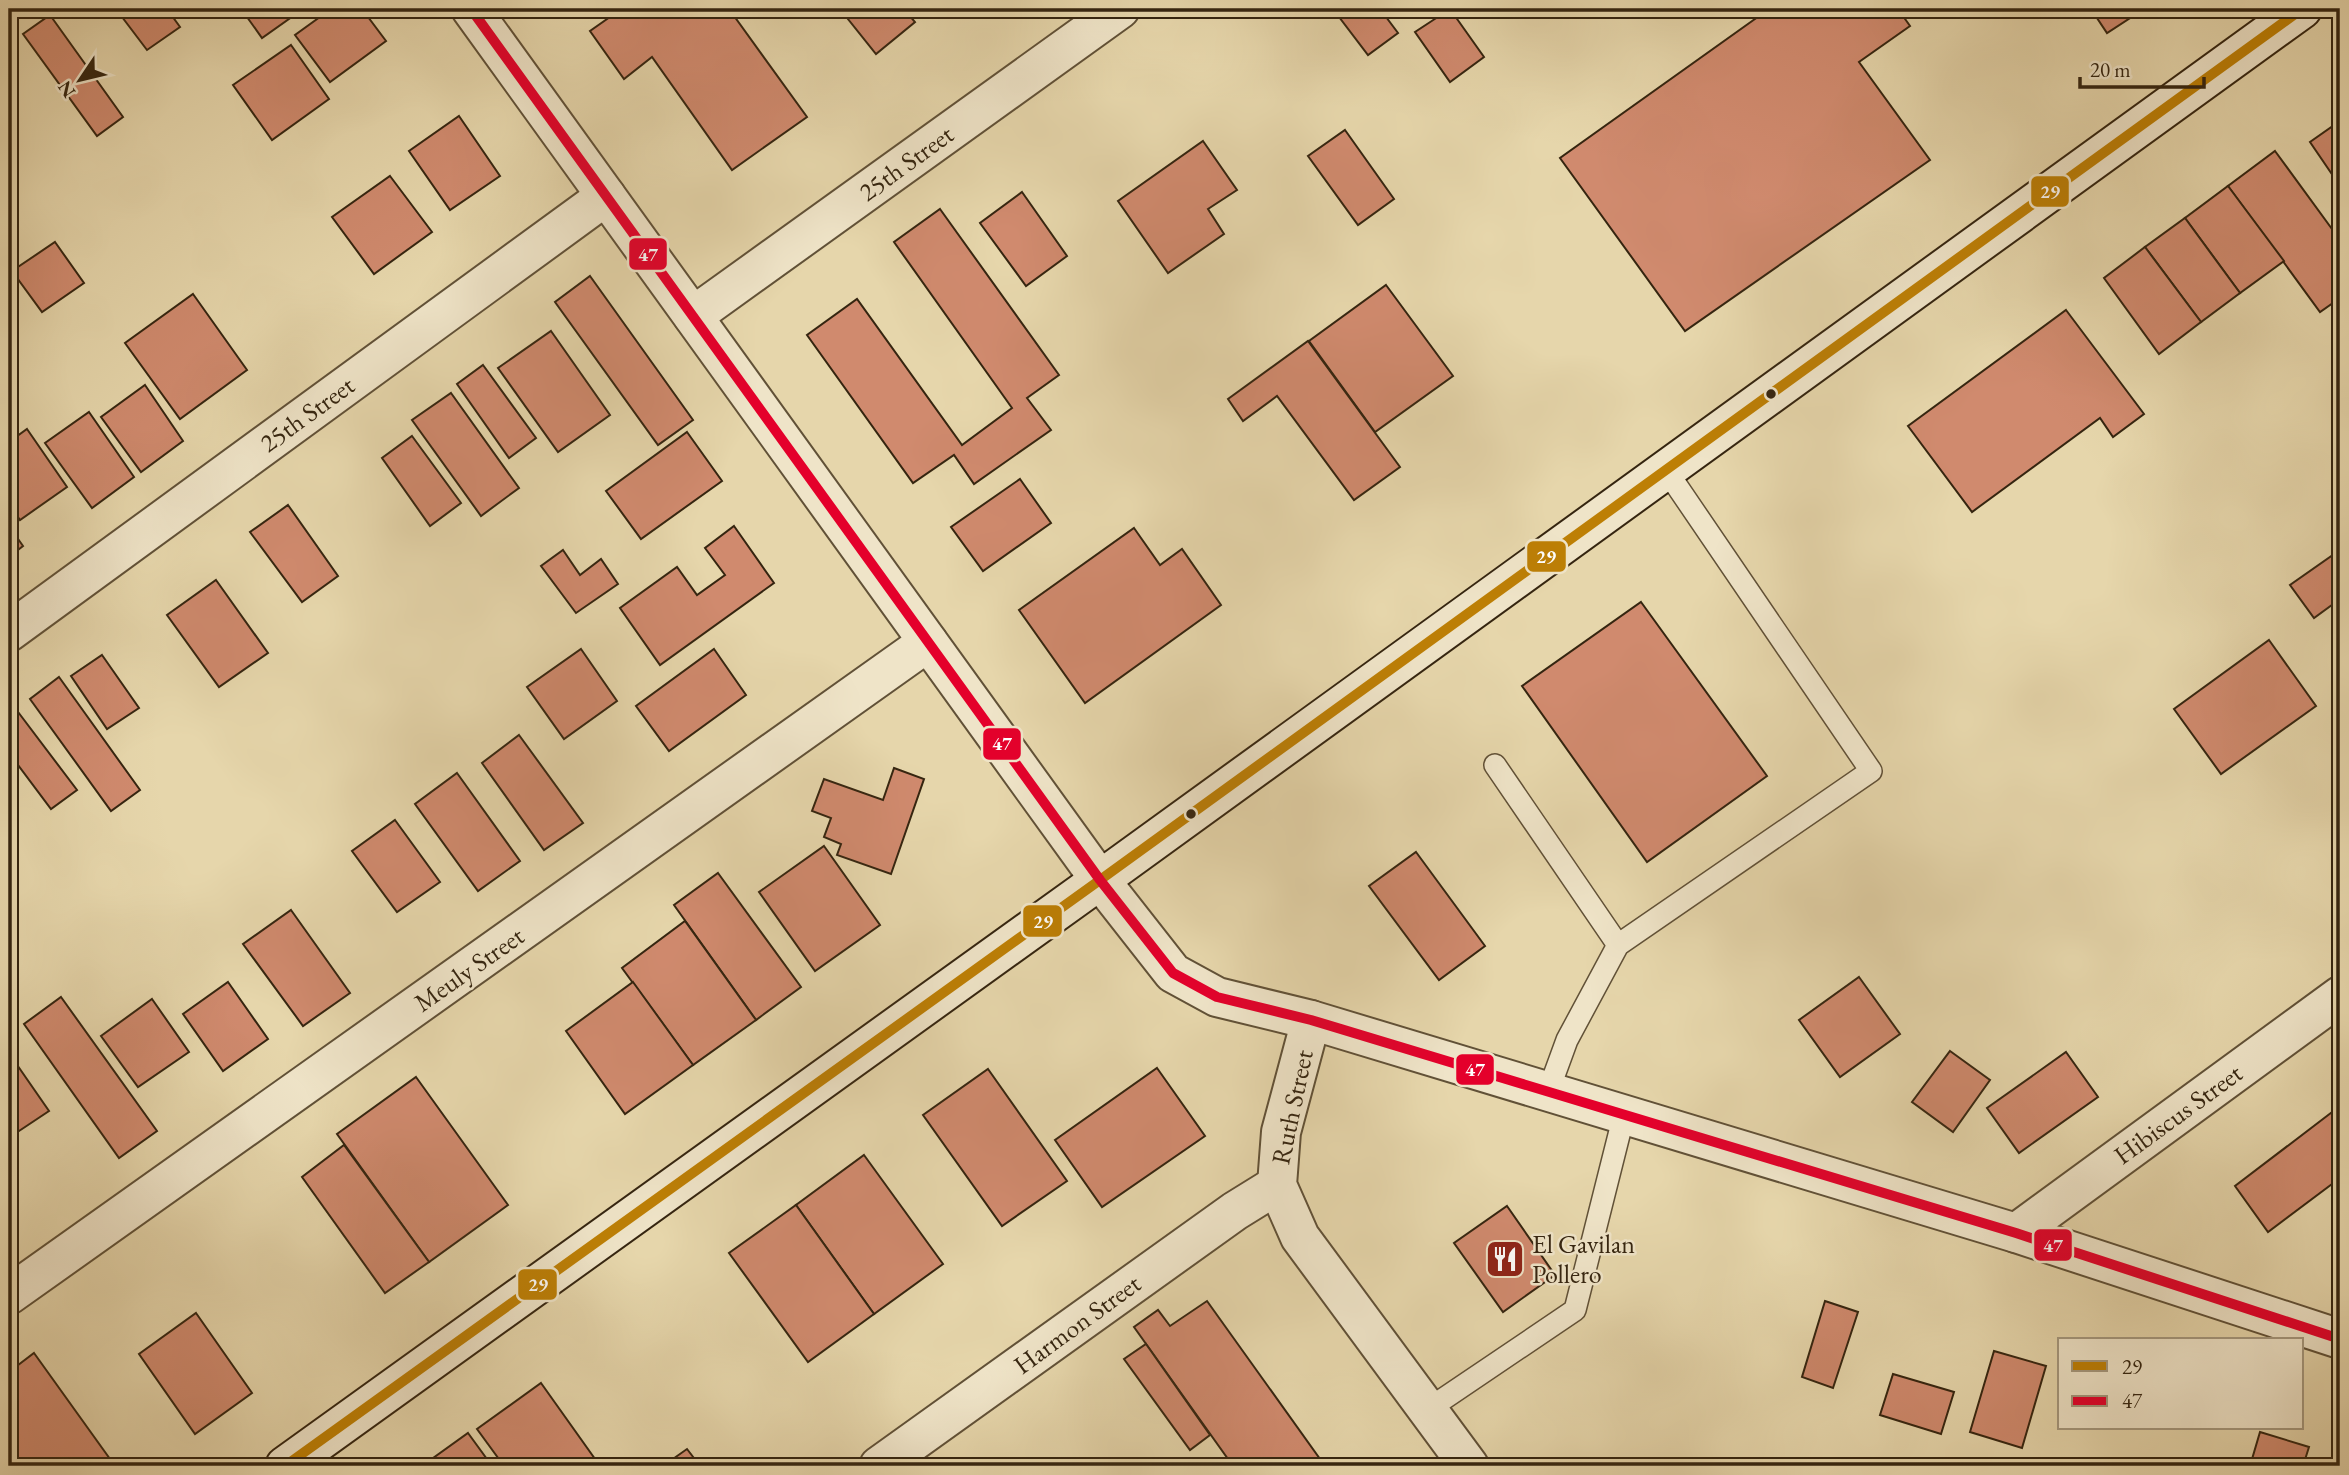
<svg xmlns="http://www.w3.org/2000/svg" width="2349" height="1475" font-family="'EB Garamond',serif">
<rect width="100%" height="100%" fill="#e6d6ab"/>
<filter id="stains"><feTurbulence type="fractalNoise" baseFrequency=".00286" numOctaves="4"/><feColorMatrix values="0 0 0 0 .2 0 0 0 0 .09 0 0 0 0 .02 0 0 0 .5 -.17"/></filter>
<radialGradient id="worn" r=".72"><stop offset=".6" stop-color="#630" stop-opacity="0"/><stop offset="1" stop-color="#630" stop-opacity=".3"/></radialGradient>
<g fill="#d08a6e" stroke="#352510" stroke-width="2">
<path d="M116 9H167L180 27 147 50Z"/>
<path d="M258 9H303L262 38 247 17Z"/>
<path d="M331 9H362L386 41 330 82 295 35Z"/>
<path d="M615 9H729L807 117 732 170 652 57 624 79 590 31 617 12Z"/>
<path d="M840 9H904L915 22 876 54Z"/>
<path d="M1333 9H1380L1398 33 1368 55Z"/>
<path d="M1450 9 1484 57 1450 82 1415 32Z"/>
<path d="M1769 9H1898L1910 26 1859 62 1930 160 1685 331 1560 158Z"/>
<path d="M2091 9H2144L2107 33Z"/>
<path d="M50 15 123 117 97 136 23 34Z"/>
<path d="M291 45 329 99 272 140 233 85Z"/>
<path d="M459 116 500 176 450 210 409 151Z"/>
<path d="M2340 121V186L2310 142Z"/>
<path d="M1345 130 1394 199 1358 225 1308 156Z"/>
<path d="M1203 141 1237 190 1208 209 1224 234 1168 273 1118 201Z"/>
<path d="M2275 151 2340 240V298L2320 312 2228 186Z"/>
<path d="M390 176 432 232 374 274 332 217Z"/>
<path d="M2228 186 2284 261 2240 293 2185 218Z"/>
<path d="M1022 192 1067 256 1026 286 980 223Z"/>
<path d="M940 209 1059 375 1027 398 1051 430 974 484 954 455 913 483 807 335 857 299 962 445 1012 408 894 242Z"/>
<path d="M2185 218 2240 293 2201 322 2145 247Z"/>
<path d="M55 242 84 283 42 312 12 271Z"/>
<path d="M2145 247 2201 322 2159 354 2104 278Z"/>
<path d="M590 276 693 420 658 445 555 302Z"/>
<path d="M1386 285 1453 376 1375 432 1309 341Z"/>
<path d="M193 294 247 370 180 419 125 343Z"/>
<path d="M2066 310 2144 414 2113 437 2100 418 1972 512 1908 426Z"/>
<path d="M551 331 610 415 558 452 498 368Z"/>
<path d="M1308 341 1400 467 1354 500 1277 396 1243 421 1228 399Z"/>
<path d="M483 365 536 438 509 458 457 384Z"/>
<path d="M145 385 183 441 141 472 101 417Z"/>
<path d="M451 393 519 488 481 516 412 420Z"/>
<path d="M89 412 134 477 92 508 45 443Z"/>
<path d="M27 429 67 487 20 520 9 504V442Z"/>
<path d="M687 432 722 481 641 539 606 491Z"/>
<path d="M412 436 461 503 430 526 382 458Z"/>
<path d="M1020 479 1051 523 983 571 951 527Z"/>
<path d="M288 505 338 576 302 602 250 532Z"/>
<path d="M9 526 23 546 9 557Z"/>
<path d="M734 526 774 583 660 665 620 608 677 567 697 595 725 575 705 548Z"/>
<path d="M1134 528 1160 565 1182 549 1221 605 1085 703 1019 610Z"/>
<path d="M563 550 580 575 601 559 618 584 576 613 541 566Z"/>
<path d="M2340 550V599L2314 618 2290 585Z"/>
<path d="M216 580 268 653 219 687 167 615Z"/>
<path d="M1641 602 1767 776 1647 862 1522 686Z"/>
<path d="M2269 640 2316 706 2221 774 2174 709Z"/>
<path d="M581 649 617 701 564 739 527 687Z"/>
<path d="M714 649 746 695 669 751 636 706Z"/>
<path d="M102 655 139 708 107 729 71 676Z"/>
<path d="M59 677 140 790 111 811 30 699Z"/>
<path d="M9 700 77 790 51 809 9 753Z"/>
<path d="M519 735 583 823 544 850 482 763Z"/>
<path d="M894 768 924 779 891 874 837 855 841 844 824 837 831 818 812 811 824 779 883 800Z"/>
<path d="M457 773 520 861 478 891 415 804Z"/>
<path d="M395 820 440 882 397 912 352 851Z"/>
<path d="M824 846 880 925 815 971 759 892Z"/>
<path d="M1416 852 1485 946 1439 980 1369 886Z"/>
<path d="M718 873 801 987 756 1020 674 905Z"/>
<path d="M291 910 350 993 303 1026 243 944Z"/>
<path d="M685 921 756 1020 693 1065 622 968Z"/>
<path d="M1859 977 1900 1034 1840 1077 1799 1020Z"/>
<path d="M228 982 268 1039 223 1071 183 1014Z"/>
<path d="M633 982 693 1065 625 1114 566 1031Z"/>
<path d="M61 997 157 1131 119 1158 24 1024Z"/>
<path d="M152 999 189 1052 138 1087 101 1036Z"/>
<path d="M1950 1051 1990 1080 1953 1132 1912 1102Z"/>
<path d="M2066 1052 2098 1097 2019 1153 1987 1108Z"/>
<path d="M13 1059 49 1111 10 1137 9 1062Z"/>
<path d="M1157 1068 1205 1136 1102 1207 1055 1140Z"/>
<path d="M988 1069 1067 1181 1002 1226 923 1115Z"/>
<path d="M416 1077 508 1205 429 1262 337 1134Z"/>
<path d="M2340 1106V1178L2268 1232 2235 1186Z"/>
<path d="M344 1145 429 1262 385 1293 302 1177Z"/>
<path d="M864 1155 943 1264 874 1314 796 1205Z"/>
<path d="M796 1205 874 1314 808 1362 729 1253Z"/>
<path d="M1507 1206 1555 1275 1503 1312 1454 1243Z"/>
<path d="M1207 1301 1325 1466H1233L1134 1327 1158 1310 1170 1326Z"/>
<path d="M1825 1301 1858 1312 1833 1388 1802 1377Z"/>
<path d="M196 1313 252 1393 195 1434 139 1354Z"/>
<path d="M1146 1344 1210 1435 1190 1450 1124 1359Z"/>
<path d="M1994 1351 2046 1366 2022 1448 1970 1432Z"/>
<path d="M34 1353 115 1466H22L9 1448V1372Z"/>
<path d="M1893 1374 1954 1392 1941 1434 1880 1415Z"/>
<path d="M541 1383 600 1466H504L477 1429Z"/>
<path d="M2260 1432 2309 1447 2303 1466H2250Z"/>
<path d="M468 1433 492 1466H422Z"/>
<path d="M9 1448 22 1466H9Z"/>
<path d="M687 1449 700 1466H663Z"/>
</g>
<g fill="none" stroke-linecap="round" stroke-linejoin="round">
<g stroke="#615137" stroke-width="24">
<g id="service">
<path d="M1495 765 1618 945"/>
<path d="M1548 1092 1567 1040 1618 945 1871 771 1666 470"/>
<path d="M1427 1410 1575 1310 1624 1115"/>
</g>
</g>
<g stroke="#615137" stroke-width="42">
<g id="minor">
<path d="M693 316 1120 9"/>
<path d="M9 632 606 196"/>
<path d="M1311 1020 1281 1132 1277 1185 1300 1237 1469 1466"/>
<path d="M2016 1233 2340 996"/>
<path d="M9 1295 928 642"/>
<path d="M879 1466 1235 1211 1277 1185"/>
</g>
</g>
<g stroke="#615137" stroke-width="42">
<path id="tertiary" d="M471 9 1100 880 1173 973 1217 997 1311 1020 2016 1233 2340 1339"/>
</g>
<g stroke="#352510" stroke-width="42">
<path id="secondary" d="M285 1466 1100 880 2302 9"/>
</g>
<use href="#service" stroke="#efe4c8" stroke-width="21"/>
<use href="#minor" stroke="#efe4c8" stroke-width="38"/>
<use href="#tertiary" stroke="#efe4c8" stroke-width="38"/>
<use href="#secondary" stroke="#efe4c8" stroke-width="38"/>
<g stroke="#efe4c8" stroke-width="16">
<path id="bus-1" d="M285 1466 1100 880 2302 9"/>
</g>
<g stroke="#efe4c8" stroke-width="16">
<path id="bus-2" d="M471 9 1100 880 1173 973 1217 997 1311 1020 2016 1233 2340 1339"/>
</g>
<use href="#bus-1" stroke="#bd7f05" stroke-width="10"/>
<use href="#bus-2" stroke="#e4002b" stroke-width="10"/>
</g>
<defs>
<g id="restaurant-square" transform="scale(2.0125)"><rect x="-9" y="-9" width="18" height="18" rx="4" fill="#8f2418" stroke="#efe4c8"/><path d="M-5-6h1v4h1v-4h1v4h1v-4h1v5L-1.5 .5V6h-2V.5L-5-1ZM5-6V6H3V1.5H1.5Q1.5-4 5-6Z" fill="#fff"/></g>
</defs>
<g fill-rule="evenodd">
<use href="#restaurant-square" x="1505" y="1259"/>
</g>
<g fill="#352510" stroke="#efe4c8" stroke-width="2.5">
<circle cx="1771" cy="394" r="6"/>
<circle cx="1191" cy="814" r="6"/>
</g>
<g text-anchor="middle" dominant-baseline="central" stroke-width="5" stroke-linejoin="round" paint-order="stroke">
<g font-size="26" fill="#352510" stroke="#efe4c8">
<text transform="translate(906 163) rotate(-36)">25th Street</text>
<text transform="translate(307 414) rotate(-36)">25th Street</text>
<text transform="translate(469 969) rotate(-35)">Meuly Street</text>
<text transform="translate(1292 1107) rotate(-78)">Ruth Street</text>
<text transform="translate(2178 1114) rotate(-36)">Hibiscus Street</text>
<text transform="translate(1077 1324) rotate(-36)">Harmon Street</text>
</g>
<g font-size="26" fill="#352510" stroke="#efe4c8" text-anchor="start">
<text x="1532" y="1244">El Gavilan<tspan x="1532" dy="30">Pollero</tspan></text>
</g>
</g>
<g stroke="#efe4c8" stroke-width="2.5">
<rect x="2030" y="175" width="40" height="33" rx="7" fill="#bd7f05"/>
<rect x="628" y="237" width="40" height="34" rx="7" fill="#e4002b"/>
<rect x="1526" y="540" width="41" height="33" rx="7" fill="#bd7f05"/>
<rect x="982" y="727" width="40" height="34" rx="7" fill="#e4002b"/>
<rect x="1022" y="904" width="41" height="34" rx="7" fill="#bd7f05"/>
<rect x="1455" y="1053" width="40" height="33" rx="7" fill="#e4002b"/>
<rect x="2033" y="1228" width="40" height="34" rx="7" fill="#e4002b"/>
<rect x="517" y="1268" width="41" height="33" rx="7" fill="#bd7f05"/>
</g>
<g font-size="19" text-anchor="middle" font-weight="bold" fill="#fff">
<text x="2050" y="198">29</text>
<text x="648" y="261">47</text>
<text x="1546" y="563">29</text>
<text x="1002" y="750">47</text>
<text x="1043" y="928">29</text>
<text x="1475" y="1076">47</text>
<text x="2053" y="1252">47</text>
<text x="538" y="1291">29</text>
</g>
<rect width="2349" height="1475" fill="none" stroke="#e6d6ab" stroke-width="35"/>
<rect x="10" y="10" width="2328" height="1454" fill="none" stroke="#352510" stroke-width="3.5"/>
<rect x="18" y="18" width="2314" height="1440" fill="none" stroke="#352510" stroke-width="2"/>
<rect x="2058" y="1338" width="245" height="91" fill="#efe4c8" stroke="#a5987e" stroke-width="2"/>
<rect x="2072" y="1361" width="35" height="10" fill="#bd7f05" stroke="#a5987e" stroke-width="2"/>
<text x="2122" y="1374" font-size="21" fill="#352510">29</text>
<rect x="2072" y="1396" width="35" height="10" fill="#e4002b" stroke="#a5987e" stroke-width="2"/>
<text x="2122" y="1408" font-size="21" fill="#352510">47</text>
<g transform="translate(80 80) rotate(235)" stroke="#efe4c8" stroke-width="5" paint-order="stroke">
<path d="M0-5L12 26L0 18L-12 26Z" fill="#352510"/>
<text y="-10" font-size="19" font-weight="bold" text-anchor="middle" fill="#352510">N</text>
</g>
<path d="M2080 77v10h124v-10" fill="none" stroke="#352510" stroke-width="3.5"/>
<text x="2090" y="77" font-size="21" fill="#352510" stroke="#efe4c8" stroke-width="5" paint-order="stroke">20 m</text>
<rect width="100%" height="100%" filter="url(#stains)"/>
<rect width="100%" height="100%" fill="url(#worn)"/>
</svg>
